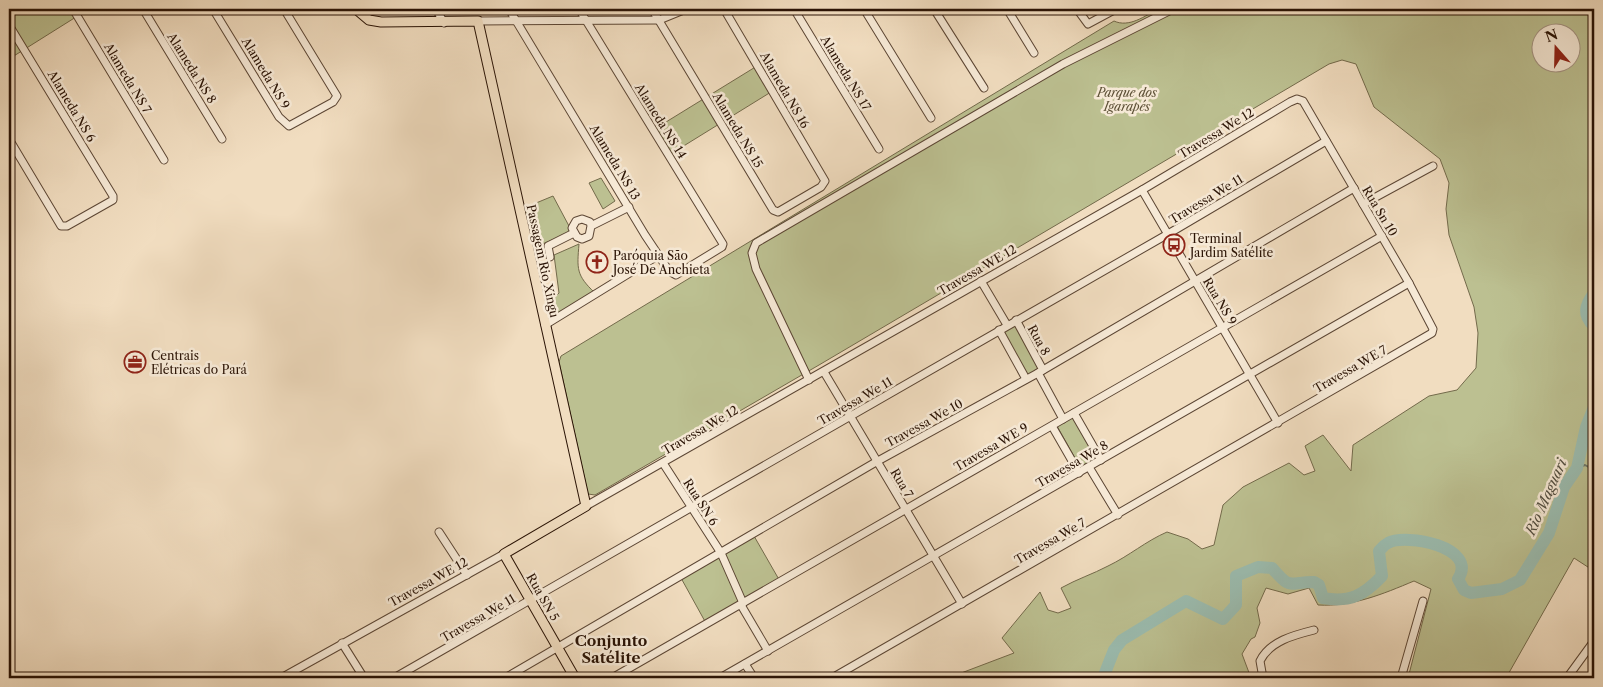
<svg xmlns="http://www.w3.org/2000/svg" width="1603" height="687" font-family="'Libre Caslon Text',serif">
<rect width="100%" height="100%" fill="#f1ddc0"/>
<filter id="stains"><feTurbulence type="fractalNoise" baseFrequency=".004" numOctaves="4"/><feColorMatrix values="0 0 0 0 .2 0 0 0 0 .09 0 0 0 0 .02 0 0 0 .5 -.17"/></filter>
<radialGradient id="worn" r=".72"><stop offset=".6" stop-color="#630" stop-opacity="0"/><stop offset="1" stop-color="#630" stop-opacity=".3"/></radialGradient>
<g fill="#bcc091" stroke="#736a4b" fill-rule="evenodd">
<path d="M9 9H71L76 17 9 59Z"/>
<path d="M1158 9H1594V571L1574 558 1506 678H1408L1431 589 1414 581C1383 594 1352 607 1318 605L1309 588 1288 594 1266 588 1257 608 1260 623 1255 637 1251 639 1242 654 1251 678H948L1014 653 1002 638 1040 592 1048 610 1058 613 1071 608 1061 588C1077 579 1093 574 1108 566 1129 556 1146 541 1167 532L1188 539 1202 549 1214 545 1223 505 1243 487 1289 463 1304 475 1315 471 1305 446 1323 435 1351 471 1353 445 1429 396 1457 390 1476 368 1478 333 1474 307 1449 235 1446 209 1449 183 1440 159 1374 107 1356 64 1342 60 1329 64 819 365 595 495 588 494 559 362 561 356 1114 21C1129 28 1145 16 1158 9ZM1540 32H1570V62H1540Z"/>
<path d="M757 66 771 92 669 155 653 130Z"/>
<path d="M601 178 615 201 603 209 589 183Z"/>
<path d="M553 196 569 226 570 233 532 248 524 208Z"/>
<path d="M579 244C577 269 576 275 595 293L554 316 550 302 559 293 554 255Z"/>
<path d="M1015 325 1040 369 1027 376 1003 332Z"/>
<path d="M1073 417 1096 459 1080 467 1057 426Z"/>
<path d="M754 536 781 583 707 625 681 578Z"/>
</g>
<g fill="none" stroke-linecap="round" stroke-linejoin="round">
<path stroke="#6e786b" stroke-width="2" d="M1577 468 1585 465 1594 470"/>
<g stroke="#9bbcaf" stroke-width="12">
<path d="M1594 293C1585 305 1582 315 1594 326"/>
<path d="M1103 678 1114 650 1122 640 1186 601 1223 619 1236 605V576L1258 567 1272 568C1292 591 1287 582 1314 582L1319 585 1323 598C1350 603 1364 595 1382 576L1379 551C1382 548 1384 545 1388 543 1406 533 1479 547 1458 579L1464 590 1471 593 1502 589 1520 580 1549 533 1564 487 1577 468 1586 427 1594 407"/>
</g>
<g stroke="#5c4634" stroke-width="9">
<g id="minor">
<path d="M73 9 164 160"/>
<path d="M143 9 222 139"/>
<path d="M213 9 279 117 289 126 333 102 337 96 284 9"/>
<path d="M436 9 444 23"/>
<path d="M509 9 645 235 669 271 676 275 722 247 723 244 579 9"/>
<path d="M652 9 773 210 778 212 821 187 825 181 724 9"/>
<path d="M794 9 879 149"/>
<path d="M864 9 931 118"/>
<path d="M934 9 984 88"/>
<path d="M1007 9 1034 53"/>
<path d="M1077 9 1088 24 1116 9"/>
<path d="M478 21 659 20 686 9"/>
<path d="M9 25 113 196V200L67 226H61L9 139"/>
<path d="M1142 190 1278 423"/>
<path d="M1363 204 1433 166"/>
<path d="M591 226 589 236 582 239 577 237 572 228 576 221 582 219 590 222 591 226 629 207"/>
<path d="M550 257 548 246 574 233"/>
<path d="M981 281 1007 325"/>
<path d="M1016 320 1043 370"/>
<path d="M545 325 659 255"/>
<path d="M999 330 1026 379"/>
<path d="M824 372 962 604"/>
<path d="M1038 373 1063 419"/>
<path d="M809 380 756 269 752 253 756 243 1063 64 1173 9"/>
<path d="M1074 413 1101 460"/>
<path d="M1052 426 1079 473"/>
<path d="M663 463 721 553 743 603"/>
<path d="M1089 467 1118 515"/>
<path d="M586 506 1142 190 1290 102 1297 99 1303 101 1409 283 1433 329 1432 333 832 678"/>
<path d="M439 532 467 575"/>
<path d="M741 605 768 651"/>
<path d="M342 643 364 678"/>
<path d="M745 664 754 678"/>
<path d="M281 678 504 554"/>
<path d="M394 678 1168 234 1326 141"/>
<path d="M505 678 876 462 1038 373 1354 188"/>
<path d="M612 678 1382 236"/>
<path d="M720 678 1409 283"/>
<path d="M1263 678 1260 661C1270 641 1294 635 1314 630"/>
<path d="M1401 678 1423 601"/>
<path d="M1567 678 1594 641"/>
</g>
</g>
<g stroke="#2a1305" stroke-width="11">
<path id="major" d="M356 9 369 20 381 22 478 21 586 506 504 554 575 678"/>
</g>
<use href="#minor" stroke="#f6e9d6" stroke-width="7"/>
<use href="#major" stroke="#f1ddc0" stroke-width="9"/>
</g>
<defs>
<g id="bus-ring" transform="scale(1.125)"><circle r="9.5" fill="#f6e9d6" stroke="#8f2418" stroke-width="1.5"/><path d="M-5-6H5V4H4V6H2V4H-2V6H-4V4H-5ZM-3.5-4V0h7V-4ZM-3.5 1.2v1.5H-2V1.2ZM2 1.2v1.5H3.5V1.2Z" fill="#8f2418"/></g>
<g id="church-ring" transform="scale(1.125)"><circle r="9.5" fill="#f6e9d6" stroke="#8f2418" stroke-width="1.5"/><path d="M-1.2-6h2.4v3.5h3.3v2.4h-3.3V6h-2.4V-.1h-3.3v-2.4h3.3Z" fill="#8f2418"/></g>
<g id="office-ring" transform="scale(1.125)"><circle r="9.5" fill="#f6e9d6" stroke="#8f2418" stroke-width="1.5"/><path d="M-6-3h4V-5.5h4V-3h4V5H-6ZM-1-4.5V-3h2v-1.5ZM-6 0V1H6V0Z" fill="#8f2418"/></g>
</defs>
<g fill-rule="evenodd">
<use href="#bus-ring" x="1174" y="245"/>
<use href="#church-ring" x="597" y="262"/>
<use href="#office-ring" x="135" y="362"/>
</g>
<g text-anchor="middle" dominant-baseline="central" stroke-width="5" stroke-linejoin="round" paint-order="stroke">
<g font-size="12" fill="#2a1305" stroke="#f6e9d6">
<text transform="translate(192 68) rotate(58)">Alameda NS 8</text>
<text transform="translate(266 73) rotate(59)">Alameda NS 9</text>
<text transform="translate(846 73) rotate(59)">Alameda NS 17</text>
<text transform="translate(128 78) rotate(59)">Alameda NS 7</text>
<text transform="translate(785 90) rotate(60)">Alameda NS 16</text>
<text transform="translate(72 106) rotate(59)">Alameda NS 6</text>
<text transform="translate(661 121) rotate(58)">Alameda NS 14</text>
<text transform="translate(738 130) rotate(59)">Alameda NS 15</text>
<text transform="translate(1216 133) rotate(-31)">Travessa We 12</text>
<text transform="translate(615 162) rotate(59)">Alameda NS 13</text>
<text transform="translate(1206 199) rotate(-31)">Travessa We 11</text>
<text transform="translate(1380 211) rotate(59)">Rua Sn 10</text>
<text transform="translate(543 261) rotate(78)">Passagem Rio Xingu</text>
<text transform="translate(977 270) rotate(-30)">Travessa WE 12</text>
<text transform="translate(1220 301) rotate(59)">Rua NS 9</text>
<text transform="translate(1039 340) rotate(61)">Rua 8</text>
<text transform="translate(1350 369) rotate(-30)">Travessa WE 7</text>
<text transform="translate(855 401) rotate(-30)">Travessa We 11</text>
<text transform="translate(924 423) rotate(-29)">Travessa We 10</text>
<text transform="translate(700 430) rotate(-30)">Travessa We 12</text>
<text transform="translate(991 447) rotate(-30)">Travessa WE 9</text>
<text transform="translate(1072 464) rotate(-30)">Travessa We 8</text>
<text transform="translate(902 483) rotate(59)">Rua 7</text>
<text transform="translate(701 502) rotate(57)">Rua SN 6</text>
<text transform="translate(1050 541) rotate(-30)">Travessa We 7</text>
<text transform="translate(428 582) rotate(-29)">Travessa WE 12</text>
<text transform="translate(543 597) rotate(60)">Rua SN 5</text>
<text transform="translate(478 618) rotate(-30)">Travessa We 11</text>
</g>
<g font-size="12" font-style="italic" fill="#5d5036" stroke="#f6e9d6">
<text x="1127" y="92">Parque dos<tspan x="1127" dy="14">Igarapés</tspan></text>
</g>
<g font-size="12" fill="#2a1305" stroke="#f6e9d6" text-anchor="start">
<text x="1190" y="238">Terminal<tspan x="1190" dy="14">Jardim Satélite</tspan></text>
<text x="613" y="255">Paróquia São<tspan x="613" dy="14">José De Anchieta</tspan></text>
<text x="151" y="355">Centrais<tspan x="151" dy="14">Elétricas do Pará</tspan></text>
</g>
<g font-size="14" font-style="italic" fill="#524e40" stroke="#f6e9d6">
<text transform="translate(1546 497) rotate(-66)">Rio Maguari</text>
</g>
<g font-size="15" font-weight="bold" fill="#2a1305" stroke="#f6e9d6">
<text x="611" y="640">Conjunto<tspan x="611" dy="17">Satélite</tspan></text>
</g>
</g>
<rect width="1603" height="687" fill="none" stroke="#f1ddc0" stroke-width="30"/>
<rect x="10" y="10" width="1583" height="667" fill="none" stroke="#2a1305" stroke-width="2.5"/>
<rect x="15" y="15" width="1573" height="657" fill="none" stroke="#2a1305"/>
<g transform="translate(1556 48) rotate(340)"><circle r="24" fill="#f6e9d6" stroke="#a49382"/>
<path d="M0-4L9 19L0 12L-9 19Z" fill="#8f2418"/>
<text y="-8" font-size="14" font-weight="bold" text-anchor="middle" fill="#2a1305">N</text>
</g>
<rect width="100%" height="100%" filter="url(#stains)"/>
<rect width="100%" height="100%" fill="url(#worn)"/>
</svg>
